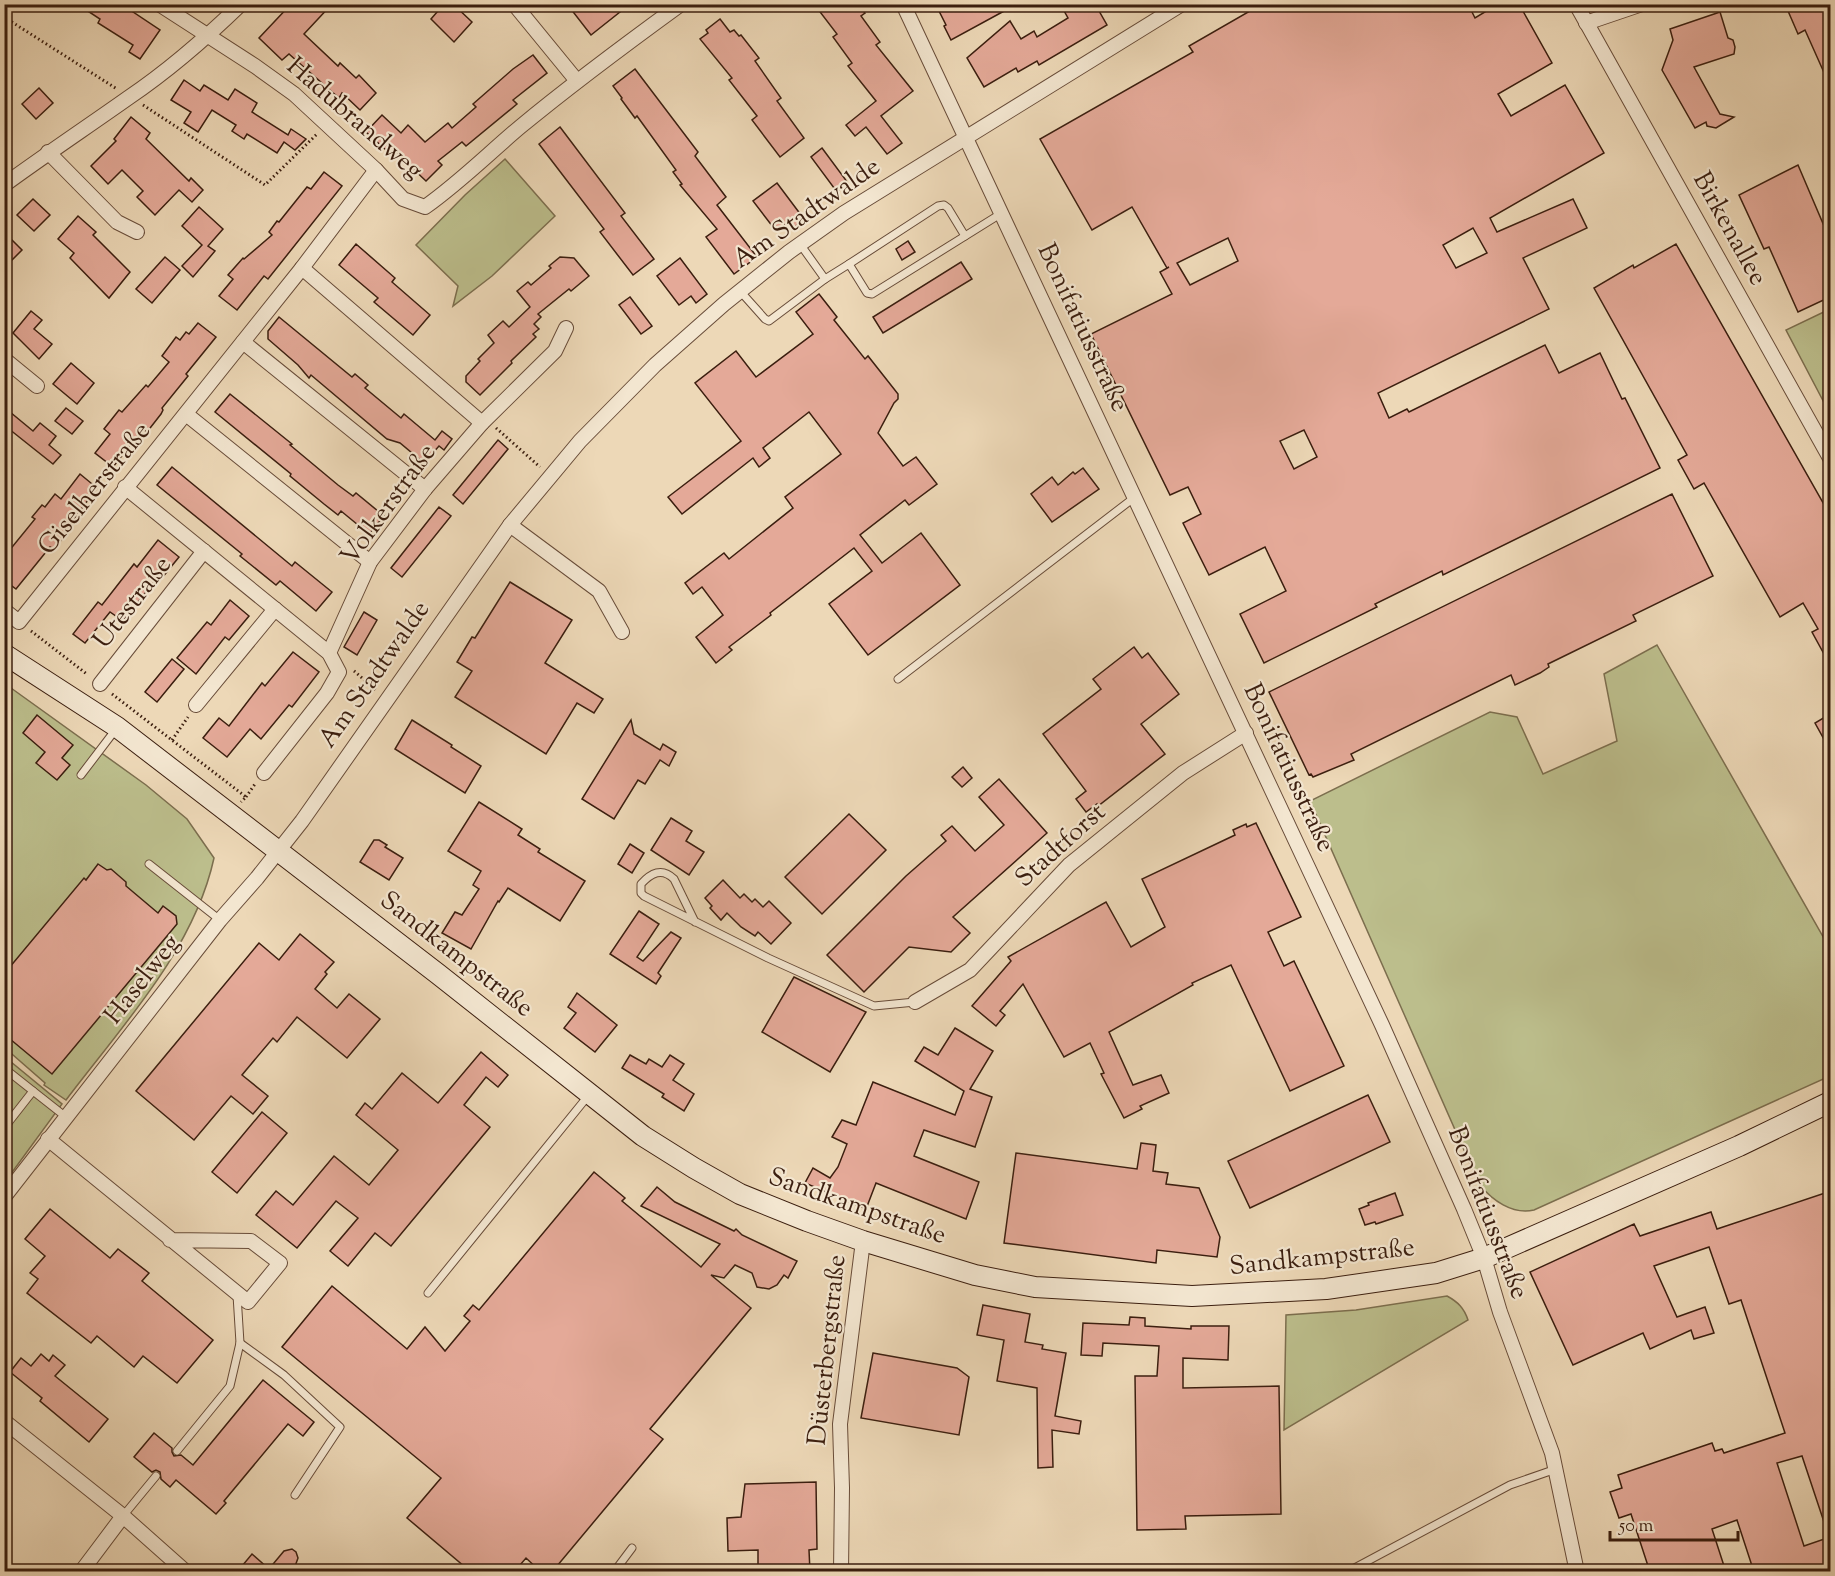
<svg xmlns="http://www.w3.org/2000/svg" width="1835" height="1576" font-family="'Sorts Mill Goudy',serif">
<rect width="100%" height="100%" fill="#edd8b7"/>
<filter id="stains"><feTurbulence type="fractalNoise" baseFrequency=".00333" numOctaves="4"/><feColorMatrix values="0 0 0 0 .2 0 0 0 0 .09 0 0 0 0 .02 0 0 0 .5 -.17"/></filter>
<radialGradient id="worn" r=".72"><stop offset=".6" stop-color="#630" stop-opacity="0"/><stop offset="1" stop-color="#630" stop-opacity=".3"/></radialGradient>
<g fill="#bcbe8c" stroke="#7c6e4e" stroke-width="1.5">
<path d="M505 159 555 216 492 276 453 306 458 286 416 245 465 195Z"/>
<path d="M1830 309V414L1786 330Z"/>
<path d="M1657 645 1830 949V1076L1534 1210C1512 1215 1492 1200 1479 1184L1310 801 1490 712 1517 717 1543 774 1617 741 1604 674Z"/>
<path d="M11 688 146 785 187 819 214 858C194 950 121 1027 66 1100L44 1085 45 1083 5 1048 4 696Z"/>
<path d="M5 1057 62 1104 5 1182Z"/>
<path d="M1447 1296C1458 1302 1464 1308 1468 1320L1284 1430 1286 1315 1356 1310Z"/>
</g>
<g fill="#e4a998" stroke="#3b1e0f" stroke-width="1.5" fill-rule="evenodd">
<path d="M77 4H121L160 30 140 59 129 52 133 45 98 23 100 19Z"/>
<path d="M291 4H332L304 34 338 66 340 63 356 78 359 75 376 93 360 110 342 93 339 98 289 54 282 60 259 38Z"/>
<path d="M444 4H453L472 22 454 42 431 19Z"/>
<path d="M567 4H630L591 35Z"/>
<path d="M814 4H858L865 13 861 16 880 42 876 45 913 91 881 116 902 143 887 154 866 127 855 136 846 125 876 101 848 66 852 63 833 37 837 34Z"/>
<path d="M951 4H1017L951 40 944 26 946 25 939 11Z"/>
<path d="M1070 4H1095L1107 25 1039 65 1037 61 1018 72 1016 68 984 87 967 58 1010 21 1021 39 1034 31 1037 37 1068 18 1063 9Z"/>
<path d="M1262 4H1468L1475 18 1498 4H1519L1552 63 1498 94 1511 116 1565 85 1604 153 1490 218 1497 232 1573 199 1587 228 1523 258 1549 309 1378 393 1389 418 1407 409 1409 412 1545 345 1559 373 1600 353 1622 399 1625 398 1660 468 1443 575 1442 571 1375 604 1377 607 1264 663 1240 614 1286 591 1265 547 1209 575 1183 523 1201 514 1188 487 1170 495 1091 334 1172 294 1160 272 1169 267 1167 268 1132 207 1092 230 1040 139 1193 52 1189 46ZM1473 228 1487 253 1456 268 1443 245ZM1228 238 1238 261 1190 285 1177 263ZM1304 430 1317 457 1294 469 1280 441Z"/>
<path d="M1785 4H1830V86L1805 30 1798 34Z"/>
<path d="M1720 12 1728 38 1733 40 1735 47 1734 54 1694 67 1720 114 1734 117 1716 128 1707 126 1706 122 1695 128 1662 70 1673 40 1670 29Z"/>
<path d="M720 19 730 32 734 30 739 36 741 35 759 58 755 61 781 98 777 101 804 138 780 157 752 120 757 116 729 80 732 78 700 39 708 33 706 30Z"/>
<path d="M533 55 547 73 513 100 517 104 466 146 462 142 438 161 442 165 426 181 389 146 386 150 366 132 382 115 401 133 408 125 425 142 448 123 452 128 476 107 473 104 513 69Z"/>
<path d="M635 69 698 152 695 156 726 197 717 205 757 257 734 274 706 237 717 229 680 185 682 184 673 172 676 170 637 116 635 118 621 99 622 98 613 86Z"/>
<path d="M184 80 200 91 204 85 228 100 235 89 257 103 252 112 288 135 291 129 306 139 295 150 284 142 277 153 247 134 244 139 232 131 236 125 212 110 198 132 184 123 191 112 171 100Z"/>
<path d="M39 88 53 103 36 119 22 104Z"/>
<path d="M131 117 150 133 146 139 189 181 191 178 203 190 192 202 179 190 155 215 137 197 143 191 122 170 108 184 91 166 116 141 114 139Z"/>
<path d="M560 127 625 213 621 216 654 259 633 275 600 232 604 229 539 144Z"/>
<path d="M822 148 848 183 837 192 811 157Z"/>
<path d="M1798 165 1830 240V297L1798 312 1769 247 1764 249 1739 195Z"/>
<path d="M324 172 342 186 268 279 264 276 237 310 219 296 233 279 228 275 243 258 244 259 272 235 269 232 277 221 279 222 307 187 311 189Z"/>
<path d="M777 183 804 219 793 229 788 222 776 231 753 201Z"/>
<path d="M33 199 50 215 34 231 17 215Z"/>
<path d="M199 207 223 229 208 246 215 251 193 277 182 266 202 245 182 226Z"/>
<path d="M78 216 96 232 93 235 130 272 109 298 70 258 74 253 58 239Z"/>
<path d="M11 239 22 250 4 268V246Z"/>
<path d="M908 241 915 252 902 260 896 249Z"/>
<path d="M356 244 395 278 392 282 430 315 413 335 374 302 378 298 339 265Z"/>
<path d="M1676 244 1830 515V665L1812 632 1818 629 1803 603 1780 617 1704 483 1694 489 1678 460 1687 455 1594 288 1633 265 1634 268Z"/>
<path d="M165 257 180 270 152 303 136 289Z"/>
<path d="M560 257 574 258 589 276 571 291 569 289 538 314 541 317 534 324 539 329 533 334 536 337 511 361 512 363 480 395 466 382V376L480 361 478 359 494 343 488 335 503 321 509 327 530 307 517 291 528 282 531 285 551 268 549 266Z"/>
<path d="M680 258 707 294 696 303 691 296 679 305 657 276Z"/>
<path d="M961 262 972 279 883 333 873 317Z"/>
<path d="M819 294 837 317 834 320 865 359 868 356 898 394V399L894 403 878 433 903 466 916 457 937 484 909 505 905 500 860 535 882 563 921 533 960 585 868 655 829 604 872 571 854 548 770 613 771 615 729 647 732 650 716 663 696 637 723 615 702 587 693 594 685 583 724 553 729 559 793 508 785 497 841 454 809 412 763 448 770 458 759 467 753 458 682 514 668 497 741 441 695 383 736 351 756 377 813 334 796 312Z"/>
<path d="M630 297 652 326 641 334 619 305Z"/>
<path d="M31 311 42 320 34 329 52 344 39 359 13 333Z"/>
<path d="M279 317 352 377 355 374 368 385 365 388 401 418 404 414 435 440 442 431 452 439 444 450 439 446 424 463 400 443 387 439 311 375 309 378 298 365 268 339V331Z"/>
<path d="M198 323 216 337 186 374 188 376 162 408 163 410 161 414 147 432 143 429 113 467 95 453 110 434 104 429 119 410 122 412 146 385 148 387 169 362 162 356 176 337 180 340 186 332 189 334Z"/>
<path d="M71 363 94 383 77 404 53 384Z"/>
<path d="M230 394 292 444 290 445 338 485 353 496 356 493 384 516 369 534 341 511 338 515 324 504 290 476 291 474 215 412Z"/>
<path d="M4 407 33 431 40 423 56 436 49 445 61 455 53 464 4 425Z"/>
<path d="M66 408 83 421 72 434 55 421Z"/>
<path d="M498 440 508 449 463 504 453 495Z"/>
<path d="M172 467 292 566 295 562 332 592 316 611 280 581 276 585 240 556 242 554 157 485Z"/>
<path d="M1083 468 1099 489 1052 522 1031 494 1052 477 1058 485 1073 472 1075 474Z"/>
<path d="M80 474 97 488 73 520 69 526 71 528 54 549 50 547 16 589 4 580V557L35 519 32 517 42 505 45 507 55 494 61 499Z"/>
<path d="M1672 494 1713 576 1633 615 1636 621 1548 664 1549 667 1540 673 1515 685 1511 675 1351 754 1354 760 1313 777 1311 774 1309 775 1269 692Z"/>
<path d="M439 507 451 516 402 577 391 568Z"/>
<path d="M158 540 179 557 157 584 154 582 123 621 110 612 85 643 73 634 98 602 102 605 134 564 137 567Z"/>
<path d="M510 582 572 620 545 663 603 699 594 713 577 703 546 754 455 697 472 671 457 662 472 637 475 638Z"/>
<path d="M230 600 249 616 229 640 225 637 196 674 177 658 207 622 211 625Z"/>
<path d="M364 612 377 620 357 655 344 647Z"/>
<path d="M1134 647 1142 658 1148 653 1179 694 1141 724 1165 754 1098 806 1097 804 1086 812 1076 799 1086 791 1043 734 1101 689 1093 679Z"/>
<path d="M293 652 319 672 292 707 289 705 261 739 250 729 227 757 203 738 219 718 229 726 262 683 265 686Z"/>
<path d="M172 659 184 669 157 702 145 692Z"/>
<path d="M1830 714V750L1815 723Z"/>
<path d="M37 715 73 745 62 758 70 765 57 780 36 763 45 752 23 733Z"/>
<path d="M412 720 452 745 451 747 481 766 465 793 395 749Z"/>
<path d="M631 720 634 734 660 750 663 744 676 752 669 766 660 760 645 784 638 780 614 819 582 799Z"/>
<path d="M963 767 972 778 962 787 952 777Z"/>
<path d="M999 779 1047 833 953 917 970 933 951 952 909 947 864 992 827 955 906 876 946 841 941 835 952 826 975 851 1004 825 979 797Z"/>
<path d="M479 802 522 829 518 835 540 849 538 852 585 881 560 921 508 888 499 902 498 901 471 949 442 933 455 912 462 915 479 889 473 885 481 871 448 851Z"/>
<path d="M849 814 886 850 822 914 785 877Z"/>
<path d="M671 818 692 831 686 841 704 852 689 875 651 850Z"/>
<path d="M1256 823 1301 917 1268 932 1284 966 1294 961 1344 1066 1290 1091 1231 965 1192 983 1193 985 1109 1032 1133 1085 1161 1075 1169 1093 1140 1106 1142 1109 1124 1118 1101 1074 1104 1073 1090 1043 1064 1057 1023 984 1000 1011 1005 1015 996 1026 972 1006 1011 961 1008 957 1106 902 1131 947 1165 927 1142 879 1235 835 1233 830 1246 824 1247 827Z"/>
<path d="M374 840H379L387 845 385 847 403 858 389 880 360 862Z"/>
<path d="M630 844 644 853 632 873 618 864Z"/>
<path d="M98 864 107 870 111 869 126 882V886L158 913 163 906 176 916 177 924 52 1074 4 1034V974L84 878 86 880Z"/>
<path d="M723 880 740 898 744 894 752 902 755 899 763 907 769 901 791 923 771 944 758 932 755 936 741 927 727 913 721 920 710 908 712 906 705 898Z"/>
<path d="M639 911 659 924 637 957 643 961 671 932 681 938 658 973 661 976 656 984 610 954Z"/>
<path d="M300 934 334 962 325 972 327 974 315 989 337 1008 349 994 380 1019 347 1058 297 1017 277 1042 273 1038 242 1075 268 1096 253 1114 231 1096 194 1140 136 1091 259 943 279 960Z"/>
<path d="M794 977 866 1012 830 1072 762 1032Z"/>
<path d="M577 993 617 1025 595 1052 564 1028 576 1013 568 1007Z"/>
<path d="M955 1028 993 1051 970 1089 992 1097 975 1147 924 1130 914 1156 979 1182 966 1219 876 1183 866 1209 805 1183 813 1168 830 1178 838 1167 847 1144 832 1137 842 1120 856 1125 873 1082 955 1115 964 1091 915 1061 924 1047 938 1055Z"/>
<path d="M481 1052 508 1075 498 1087 486 1077 464 1105 490 1127 391 1246 375 1233 348 1266 330 1251 358 1218 336 1201 297 1248 256 1215 276 1191 293 1205 334 1156 369 1185 398 1150 356 1115 365 1103 372 1109 402 1073 438 1103Z"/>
<path d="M630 1055 646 1064 649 1059 662 1067 670 1055 684 1064 673 1080 694 1094 684 1111 662 1097 664 1094 622 1068Z"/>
<path d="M1368 1095 1390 1142 1250 1208 1228 1161Z"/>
<path d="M262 1112 287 1133 237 1193 212 1172Z"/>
<path d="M1141 1143 1156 1145 1153 1171 1168 1173 1166 1184 1199 1188 1220 1237 1217 1257 1157 1250 1156 1263 1004 1243 1016 1153 1137 1169Z"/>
<path d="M594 1172 625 1198 622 1201 701 1267 720 1244 641 1206 657 1187 675 1202 734 1231 736 1229 742 1235 797 1261 788 1278 784 1275 777 1285 769 1289 757 1287 752 1273 735 1265 724 1278 711 1275 751 1308 650 1429 663 1439 552 1572H541L526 1558 514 1572H471L407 1518 441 1478 282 1347 332 1286 407 1349 425 1327 445 1351 470 1321 464 1316 473 1305 479 1310Z"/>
<path d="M1828 1192 1830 1200V1533L1828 1534 1802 1456 1777 1463 1804 1546 1830 1537V1572H1754L1737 1520 1712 1529 1726 1572H1650L1631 1514 1619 1518 1610 1492 1622 1488 1618 1475 1712 1443 1715 1451 1722 1449 1724 1453 1785 1433 1741 1300 1729 1304 1709 1247 1654 1266 1677 1317 1705 1307 1714 1333 1694 1339 1691 1330 1650 1349 1643 1333 1573 1365 1530 1272 1634 1224 1640 1236 1711 1212 1717 1229Z"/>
<path d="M1395 1193 1403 1215 1376 1224 1375 1222 1365 1225 1359 1209 1369 1205 1368 1203Z"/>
<path d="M50 1209 110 1258 118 1249 149 1273 142 1281 213 1340 177 1383 143 1356 134 1367 97 1336 91 1343 27 1293 38 1279 30 1273 45 1256 25 1239Z"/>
<path d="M983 1305 1030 1314 1025 1342 1043 1345 1042 1349 1066 1353 1055 1416 1081 1421 1079 1434 1052 1430 1053 1467 1038 1468 1037 1388 997 1381 1004 1340 977 1335Z"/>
<path d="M1130 1317 1145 1318V1326L1191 1329V1326H1229L1228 1360 1183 1358V1388L1279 1386 1281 1514 1185 1516 1186 1529 1137 1530 1135 1376H1157L1159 1346 1103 1343 1102 1356 1081 1355 1083 1323 1129 1325Z"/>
<path d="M873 1353 957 1368 969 1377 959 1435 861 1418Z"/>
<path d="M41 1354 49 1361 53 1355 65 1365 55 1376 108 1419 89 1442 40 1401 42 1398 10 1372 21 1358 31 1366Z"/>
<path d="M263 1380 314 1422 303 1436 288 1424 224 1501 226 1503 216 1514 176 1480 170 1487 161 1479 160 1472 156 1470 152 1472 134 1457 154 1433 172 1448V1452L174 1456 181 1455 193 1465Z"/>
<path d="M816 1482 817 1549 809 1550 810 1572H758V1550L728 1551 727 1518 741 1517 745 1484Z"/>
<path d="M292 1549 296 1552 298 1558 293 1572H237L252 1554 269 1569 284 1551Z"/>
</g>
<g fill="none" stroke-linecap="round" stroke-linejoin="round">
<g stroke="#684c39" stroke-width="9">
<g id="lane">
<path d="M800 244 825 279 849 264 867 293 872 294 1002 213"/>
<path d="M849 264 938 206 944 205 948 208 965 236"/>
<path d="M740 291 765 319 769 321 825 279"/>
<path d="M898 679 1135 497"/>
<path d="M81 775 116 729"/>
<path d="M149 864 220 920"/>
<path d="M695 922 674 879C662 867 651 873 641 884V893L644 896 768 958 874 1006 915 1002"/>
<path d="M4 1068 33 1091"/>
<path d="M4 1128 33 1091 66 1117"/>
<path d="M428 1293 588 1096"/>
<path d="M240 1343 284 1375 340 1427 295 1495"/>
<path d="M177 1451 230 1386 240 1343 237 1295"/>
<path d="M123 1516 156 1476"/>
<path d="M614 1572 632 1548"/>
<path d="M1347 1572 1510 1485 1556 1469"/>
</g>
</g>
<g stroke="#684c39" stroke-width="16">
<g id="street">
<path d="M159 4 255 66 294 94 376 170 403 199 425 207C459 183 488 154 520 127 572 84 626 44 681 4"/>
<path d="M514 4 577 81"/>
<path d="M903 4 1382 1025 1464 1209 1484 1258 1500 1312 1552 1453 1577 1572"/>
<path d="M1576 4 1830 458"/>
<path d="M1586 23 1642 4"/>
<path d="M48 152 117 222 137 232"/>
<path d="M4 185C45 155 87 127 128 98 168 71 206 38 241 4"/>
<path d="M302 268 482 423 425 489 370 562 329 653"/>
<path d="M243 342 425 489"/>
<path d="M4 359 37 386"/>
<path d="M186 414 370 562"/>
<path d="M482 423 555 351 566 328"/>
<path d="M125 487 329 653 339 672 327 693 264 773"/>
<path d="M510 525 599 591 622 632"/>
<path d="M4 610 19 622 302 268 376 170"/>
<path d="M100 684 204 551"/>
<path d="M196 705 275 609"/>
<path d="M915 1002 970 970 1069 865 1183 773 1246 733"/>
<path d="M48 1139 248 1302 280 1263 251 1241 170 1240"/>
<path d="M4 1197 220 920 257 878 302 821 510 525 580 441 655 365 724 304 789 252 844 213 1182 4"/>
<path d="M4 1421 123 1516 186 1572"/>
<path d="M81 1572 123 1516"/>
<path d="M841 1572 842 1488 840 1424 863 1241"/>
</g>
</g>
<g stroke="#3b1e0f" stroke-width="22">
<path id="secondary" d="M4 654 117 727 438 974 643 1136 694 1168 740 1194 807 1221 863 1241 975 1275 1035 1287 1192 1296 1326 1289 1436 1273 1484 1258 1739 1146 1830 1102"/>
</g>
<g stroke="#3b1e0f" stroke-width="3" stroke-dasharray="1.5 3" stroke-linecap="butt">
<path d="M4 17 117 89"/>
<path d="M143 105 265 185 317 134"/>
<path d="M496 428 540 467"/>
<path d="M31 631 88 675"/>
<path d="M354 671 376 690"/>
<path d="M112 694 246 797 241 802"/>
<path d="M172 740 188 717"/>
<path d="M246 797 255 784"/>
</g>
<use href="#lane" stroke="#f3e6d0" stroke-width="7"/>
<use href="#street" stroke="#f3e6d0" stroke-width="14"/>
<use href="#secondary" stroke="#f3e6d0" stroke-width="20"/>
</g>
<g text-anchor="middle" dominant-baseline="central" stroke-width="4.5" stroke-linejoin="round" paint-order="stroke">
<g font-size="26" fill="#3b1e0f" stroke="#f3e6d0">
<text transform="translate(354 119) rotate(41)">Hadubrandweg</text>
<text transform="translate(807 214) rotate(-35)">Am Stadtwalde</text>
<text transform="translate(1729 229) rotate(61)">Birkenallee</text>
<text transform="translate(1082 328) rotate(65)">Bonifatiusstraße</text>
<text transform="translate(95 489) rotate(-51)">Giselherstraße</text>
<text transform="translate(389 505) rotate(-54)">Volkerstraße</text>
<text transform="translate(133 603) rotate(-52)">Utestraße</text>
<text transform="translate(375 675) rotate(-55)">Am Stadtwalde</text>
<text transform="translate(1288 768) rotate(65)">Bonifatiusstraße</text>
<text transform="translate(1061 846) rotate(-42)">Stadtforst</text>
<text transform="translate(456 955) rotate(38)">Sandkampstraße</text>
<text transform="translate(143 980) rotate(-52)">Haselweg</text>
<text transform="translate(857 1207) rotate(19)">Sandkampstraße</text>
<text transform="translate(1487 1213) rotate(69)">Bonifatiusstraße</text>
<text transform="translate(1322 1258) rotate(-6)">Sandkampstraße</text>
<text transform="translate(828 1350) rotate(-84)">Düsterbergstraße</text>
</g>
</g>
<rect width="1835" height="1576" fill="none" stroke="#edd8b7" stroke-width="24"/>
<rect x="6" y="6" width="1823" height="1564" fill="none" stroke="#3b1e0f" stroke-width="3"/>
<rect x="12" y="12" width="1811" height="1552" fill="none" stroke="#3b1e0f" stroke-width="1.5"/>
<path d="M1610 1531v9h128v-9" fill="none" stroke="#3b1e0f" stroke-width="3"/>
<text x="1619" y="1531" font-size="18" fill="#3b1e0f" stroke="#f3e6d0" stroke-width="4.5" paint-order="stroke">50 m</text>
<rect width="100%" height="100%" filter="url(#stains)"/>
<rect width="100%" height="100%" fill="url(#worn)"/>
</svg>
